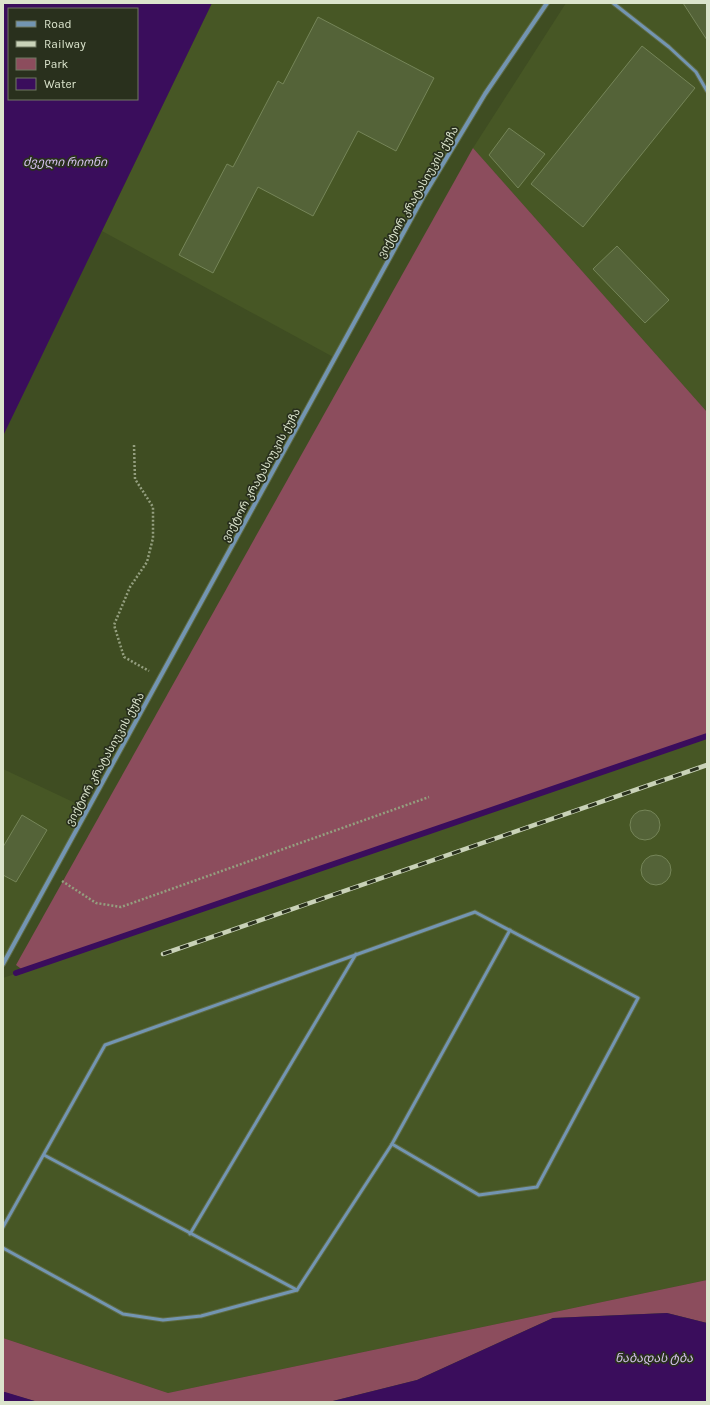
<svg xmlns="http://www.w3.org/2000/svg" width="710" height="1405" font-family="Karla,'Noto Sans Georgian',sans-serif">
<rect width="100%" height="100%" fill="#3f4d22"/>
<g fill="#475725">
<path d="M212 3H547L485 94 423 197 335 358 102 231Z"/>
<path d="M566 3H707V412L473 148Z"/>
<path d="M707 736V1280L168 1393 3 1338V978Z"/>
<path d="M3 769 88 809 3 964Z"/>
</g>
<g fill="#8c4d5d">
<path d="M473 148 707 412V736L24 971 16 965Z"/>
<path d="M707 1280V1323L667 1313 553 1318 417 1380 329 1402H38L3 1392V1338L168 1393Z"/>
</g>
<g fill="#3a0d5c" fill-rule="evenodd">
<path d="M3 3H212L3 436ZM9 9H137V99H9Z"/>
<path d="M667 1313 707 1323V1402H329L417 1380 553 1318Z"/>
<path d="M3 1392H5L38 1402H3Z"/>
</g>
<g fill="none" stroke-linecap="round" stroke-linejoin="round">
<path stroke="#3a0d5c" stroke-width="6" d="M16 973 707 736"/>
</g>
<g fill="#546338" stroke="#758558">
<path d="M683 3H707V40Z"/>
<path d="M318 17 434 78 396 151 358 131 313 216 258 187 213 273 179 255 227 164 233 167 278 81 283 84Z"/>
<path d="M642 46 695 88 583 227 531 184Z"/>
<path d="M509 128 545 154 518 188 489 155Z"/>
<path d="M617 246 669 300 645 323 593 269Z"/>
<circle cx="645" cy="825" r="15"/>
<path d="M22 815 47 830 16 882 3 875V847Z"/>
<circle cx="656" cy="870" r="15"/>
</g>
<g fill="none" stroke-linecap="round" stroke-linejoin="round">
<g stroke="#5e6b44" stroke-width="5">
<g id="lane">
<path d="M613 3 669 47 696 72 707 91"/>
<path d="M44 1155 297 1290"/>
<path d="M3 1227 105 1045 475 912 638 998 537 1187 479 1195 392 1144"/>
<path d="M190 1234 356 954"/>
<path d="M3 1248 123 1314 163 1320 201 1316 297 1290 392 1144 510 930"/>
</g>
</g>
<g stroke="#5e6b44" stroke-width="6">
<path id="street" d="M3 964 423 197 485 94 547 3"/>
</g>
<g stroke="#949f7f" stroke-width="2.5" stroke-dasharray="2 2" stroke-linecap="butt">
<path d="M134 445 135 479 153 507V538L147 562 130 587 114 625 124 657 149 671"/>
<path d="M62 881 96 903 121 907 429 797"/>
</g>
<use href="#lane" stroke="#7395b2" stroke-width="3"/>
<use href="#street" stroke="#7395b2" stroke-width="4"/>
<g stroke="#c9d2b8" stroke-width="4.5">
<path id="rail" d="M163 954 707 765"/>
</g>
<use href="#rail" stroke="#29301d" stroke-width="3" stroke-dasharray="9" stroke-linecap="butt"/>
</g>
<g text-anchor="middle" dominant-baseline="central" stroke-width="3.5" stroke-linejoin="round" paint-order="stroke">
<g font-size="11" fill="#dbe4cc" stroke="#29301d">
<text transform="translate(418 192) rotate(-60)">ვიქტორ კრატასიუკის ქუჩა</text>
<text transform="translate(261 475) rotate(-61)">ვიქტორ კრატასიუკის ქუჩა</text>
<text transform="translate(105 759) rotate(-61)">ვიქტორ კრატასიუკის ქუჩა</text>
</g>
<g font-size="12" font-style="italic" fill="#d6c3ef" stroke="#29301d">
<text x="65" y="162">ძველი რიონი</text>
<text x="654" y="1358">ნაბადას ტბა</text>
</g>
</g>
<rect width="710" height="1405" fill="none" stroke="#dbe4cc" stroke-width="8"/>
<rect x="8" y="8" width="130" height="92" fill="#29301d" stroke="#707863"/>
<rect x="16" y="21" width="20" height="6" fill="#7395b2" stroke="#707863"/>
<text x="44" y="28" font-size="12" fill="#dbe4cc">Road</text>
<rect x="16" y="41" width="20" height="6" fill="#c9d2b8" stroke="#707863"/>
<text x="44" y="48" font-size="12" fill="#dbe4cc">Railway</text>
<rect x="16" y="58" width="20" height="12" fill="#8c4d5d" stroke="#707863"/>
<text x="44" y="68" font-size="12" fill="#dbe4cc">Park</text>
<rect x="16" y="78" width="20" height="12" fill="#3a0d5c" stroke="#707863"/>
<text x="44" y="88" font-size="12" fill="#dbe4cc">Water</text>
</svg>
